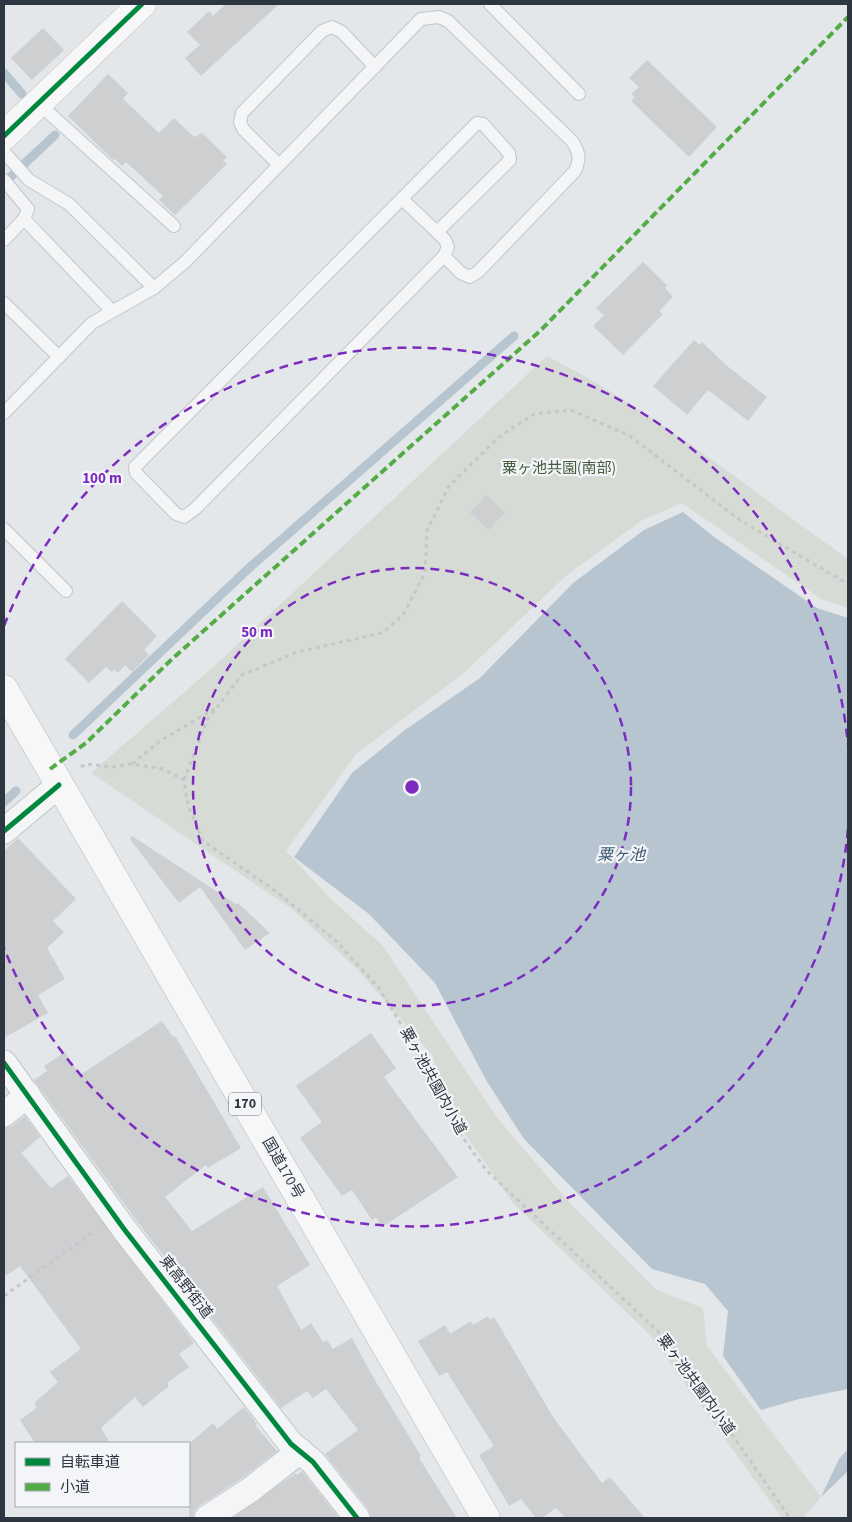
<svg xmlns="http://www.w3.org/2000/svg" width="852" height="1522" font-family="'Source Sans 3','Noto Sans JP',sans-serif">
<rect width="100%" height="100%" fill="#e4e7e9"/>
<path fill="#d6dcd5" d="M547 356C655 411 749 489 848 559V608L821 599 682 503 641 521 567 575 465 672 356 754 286 851 330 898 383 946 496 1116 569 1202 657 1290 703 1308 707 1346 821 1497 803 1518H782L649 1334 513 1203 444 1104 433 1056 357 969 292 909 91 773 213 667Z"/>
<g fill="#b6c5d0">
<path d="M683 512 714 537 817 608 848 618V1389L799 1399 761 1410 723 1356 728 1311 705 1284 652 1269 524 1139 486 1080 435 983 369 914 294 857 352 773 405 730 480 678 573 583 644 530Z"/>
<path d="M848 1449V1471L821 1497 839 1459Z"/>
</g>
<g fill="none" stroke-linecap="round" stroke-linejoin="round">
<g stroke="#b6c5d0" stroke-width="9">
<path d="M4 73 22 94"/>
<path d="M4 183 55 135"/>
<path d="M73 735 248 569 514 336"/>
<path d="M4 802 16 791"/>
</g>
</g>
<g fill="#cdcfd1">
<path d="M226 4H279L201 76 185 58 200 45 187 32 209 11 213 16Z"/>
<path d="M43 28 64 50 32 80 11 58Z"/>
<path d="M647 60 717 127 689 157 631 101 635 97 631 94 639 87 629 78Z"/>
<path d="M108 74 128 93 123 99 159 133 174 118 194 137 202 133 227 157 223 161 227 164 175 215 159 200 163 196 126 162 122 166 115 159 113 160 68 116Z"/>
<path d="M643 262 667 285 665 288 673 297 659 311 663 314 623 355 593 326 604 315 596 308Z"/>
<path d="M694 340 700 345 702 342 726 365 767 397 748 421 708 390 687 415 653 386Z"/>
<path d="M486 495 505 512 489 530 470 513Z"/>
<path d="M122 601 157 636 144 650 149 655 132 672 125 665 118 673 114 669 112 672 106 667 89 683 65 659Z"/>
<path d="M132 836 236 904 238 903 270 933 245 950 200 887 179 903 130 839Z"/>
<path d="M18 838 76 899 53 921 64 932 47 948 65 979 38 995 48 1013 4 1038V851Z"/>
<path d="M162 1021 173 1037 175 1036 241 1148 208 1168 206 1165 165 1197 192 1231 263 1187 310 1265 277 1286 301 1330 311 1323 323 1342 327 1340 333 1349 352 1338 373 1377 421 1456 419 1458 457 1518H371L368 1509 325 1454 358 1430 326 1389 313 1398 307 1391 281 1408 136 1220 34 1080 47 1071 44 1066 65 1052 80 1075Z"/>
<path d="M371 1033 396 1068 384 1077 458 1177 382 1227 376 1217 372 1220 352 1190 342 1196 300 1138 322 1122 296 1086Z"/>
<path d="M25 1116 40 1137 21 1153 51 1188 68 1176 194 1343 179 1354 189 1367 167 1383 169 1386 143 1407 135 1397 101 1428 110 1443H35L20 1420 37 1408 34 1403 58 1382 50 1372 81 1349 20 1266 4 1277V1128L12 1126Z"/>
<path d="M488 1316 490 1320 494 1317 553 1417 602 1483 610 1477 645 1518H565L556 1508 542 1518H536L521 1499 509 1506 479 1455 494 1446 447 1372 439 1376 418 1341 445 1325 450 1334 471 1321 473 1325Z"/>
<path d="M244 1407 257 1424 255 1425 277 1451 242 1478 199 1506 194 1511 193 1518H189V1444L213 1423 217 1429Z"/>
<path d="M302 1471 339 1518H233L296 1473 297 1475Z"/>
</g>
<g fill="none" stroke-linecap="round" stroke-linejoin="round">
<g stroke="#c3c5c7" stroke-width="14">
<g id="lane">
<path d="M490 4 579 94"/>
<path d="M38 103 174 226"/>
<path d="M477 123 483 124 509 153 510 160 437 232 445 240 448 247 444 256 195 509 184 517 176 514 136 473 135 467Z"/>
<path d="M4 152 29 180 69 204 154 288"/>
<path d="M279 165 243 129 240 122 242 113 322 31 332 27 342 32 375 67"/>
<path d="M4 180 28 209 24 219 4 240"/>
<path d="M402 199 437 232"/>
<path d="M24 219 112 311"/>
<path d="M4 303 59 357"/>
<path d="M4 413 92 323 154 288 185 262 421 19 439 17 448 21 572 141C579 152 581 158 575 171L479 271 470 277 461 273 444 256"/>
<path d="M4 529 66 591"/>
</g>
</g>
<g stroke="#c3c5c7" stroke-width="27">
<g id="street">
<path d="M4 831 59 785"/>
<path d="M4 1063 124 1229 291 1444 313 1462 357 1518"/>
<path d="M4 1114 28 1095"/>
<path d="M207 1518 250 1490 300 1451"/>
</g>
</g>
<g stroke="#c3c5c7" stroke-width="29">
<path id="secondary" d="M4 136 142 4"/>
</g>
<g stroke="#b7babd" stroke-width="29">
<path id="highway" d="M4 689 486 1518"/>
</g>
<g stroke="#c5c7c9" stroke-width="3" stroke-dasharray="4 4" stroke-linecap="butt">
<path d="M132 764 160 741 214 709"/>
<path d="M81 767 86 764 113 767 131 764 163 769 184 780 188 805 203 841 277 892 336 941 378 987 427 1066 449 1118 486 1170 665 1338 790 1518"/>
<path d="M184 780 207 720 242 675 297 652 382 633 403 615 425 573 427 531 449 486 499 437 534 414 571 410 630 436 741 521 848 584"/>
<path d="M4 1296 92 1233"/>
</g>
<use href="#lane" stroke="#f4f5f6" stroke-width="12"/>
<use href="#street" stroke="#f4f5f6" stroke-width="25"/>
<use href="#secondary" stroke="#f7f7f8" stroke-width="28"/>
<use href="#highway" stroke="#f7f7f8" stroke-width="28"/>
<path stroke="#54ac46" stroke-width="4" stroke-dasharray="8 4" stroke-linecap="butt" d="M50 769 86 743 171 660 540 331 848 17"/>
<g stroke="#f3f5f8" stroke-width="8">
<g id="cycleway">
<path d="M4 136 142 4"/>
<path d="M4 831 59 785"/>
<path d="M4 1063 124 1229 291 1444 313 1462 357 1518"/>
</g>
</g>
<use href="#cycleway" stroke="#00873e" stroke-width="5"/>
</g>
<g fill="none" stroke="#7b2cbf" stroke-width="2.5" stroke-dasharray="9 6">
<circle cx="412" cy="787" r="219"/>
<path d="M848 829A438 438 0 0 1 4 948M4 626A438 438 0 0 1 848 745"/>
</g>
<g text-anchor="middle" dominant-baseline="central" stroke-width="4.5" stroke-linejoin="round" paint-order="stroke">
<rect fill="#f3f5f8" stroke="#686f78" stroke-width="1" x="229" y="1092.5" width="32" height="23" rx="4"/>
<g font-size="14" font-weight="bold" fill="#2d3641">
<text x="245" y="1104">170</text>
</g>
<g font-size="15" fill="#445b3c" stroke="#f3f5f8">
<text x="559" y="468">粟ヶ池共園(南部)</text>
</g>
<g font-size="15" fill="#2d3641" stroke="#f3f5f8">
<text transform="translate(433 1081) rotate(61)">粟ヶ池共園内小道</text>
<text transform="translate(283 1168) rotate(60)">国道170号</text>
<text transform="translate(186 1287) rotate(52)">東高野街道</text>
<text transform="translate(696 1385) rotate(54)">粟ヶ池共園内小道</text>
</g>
<g font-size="16" font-style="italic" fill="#3b5871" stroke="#f3f5f8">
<text x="621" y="855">粟ヶ池</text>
</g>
</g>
<circle cx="412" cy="787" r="8" fill="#7b2cbf" stroke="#f3f5f8" stroke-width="2.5"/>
<g font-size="15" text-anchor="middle" font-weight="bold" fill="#7b2cbf" stroke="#f3f5f8" stroke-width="4.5" stroke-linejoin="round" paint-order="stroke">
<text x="102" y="483">100 m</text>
<text x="257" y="637">50 m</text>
</g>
<rect width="852" height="1522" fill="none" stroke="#2d3641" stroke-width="10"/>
<rect x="15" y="1442" width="175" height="65" fill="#f3f5f8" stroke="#a4a9af"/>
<rect x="25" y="1458" width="25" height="8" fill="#00873e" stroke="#a4a9af"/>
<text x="60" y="1467" font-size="15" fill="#2d3641">自転車道</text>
<rect x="25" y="1483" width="25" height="8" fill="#54ac46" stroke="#a4a9af"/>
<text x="60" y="1492" font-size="15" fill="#2d3641">小道</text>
</svg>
